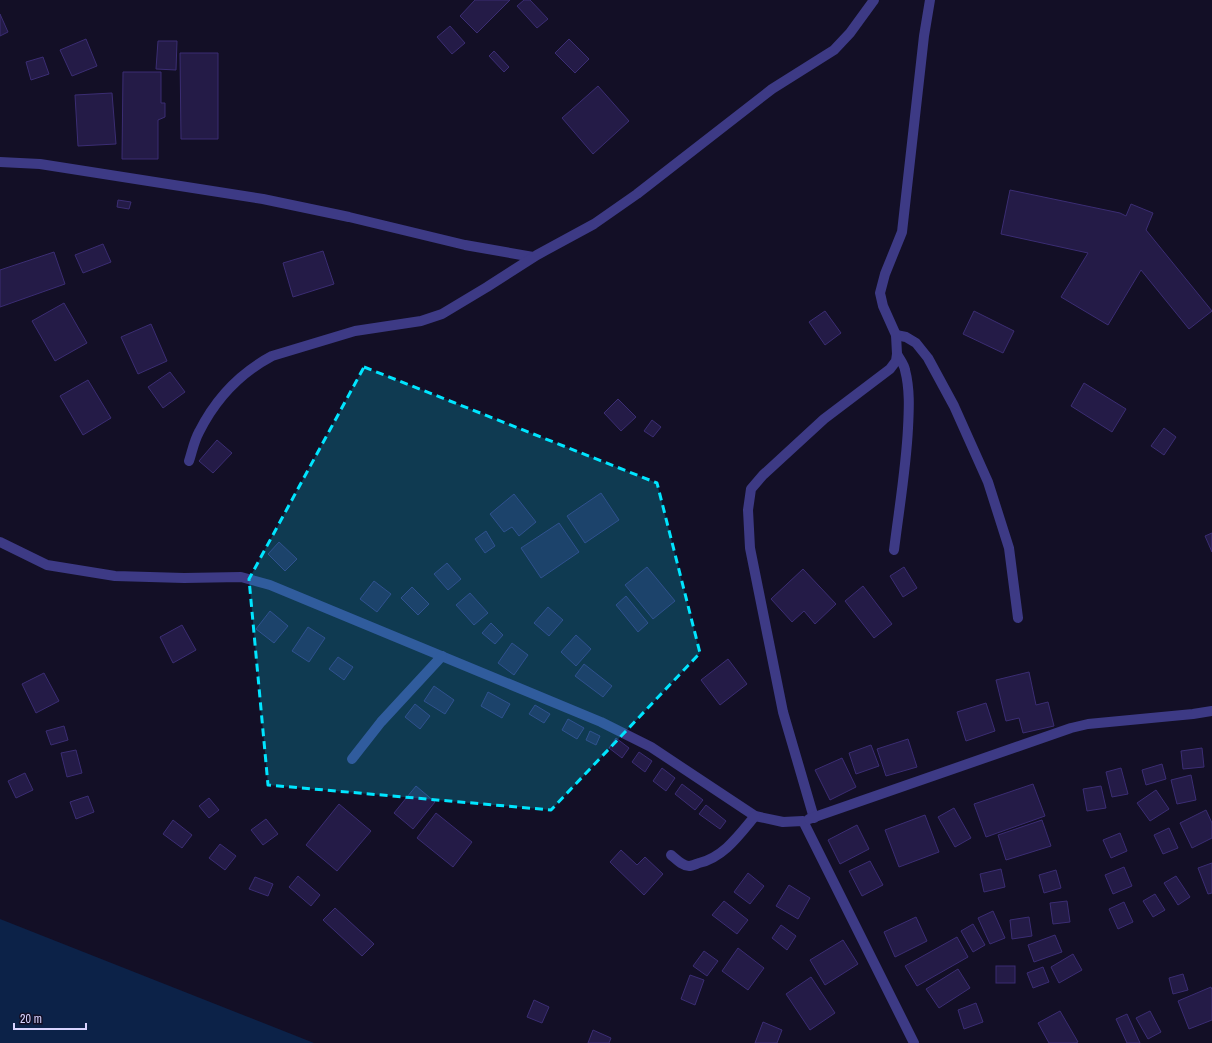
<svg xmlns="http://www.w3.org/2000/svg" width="1212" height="1043" font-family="'Archivo Narrow',sans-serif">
<rect width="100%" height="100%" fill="#130f26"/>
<path fill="#0c2248" d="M0 919 314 1043H0Z"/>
<g fill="#241b47" stroke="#3b2d73">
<path d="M475 0H510L477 33 460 16Z"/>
<path d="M524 0H530L548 19 537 28 517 6Z"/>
<path d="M0 14 8 32 0 36Z"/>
<path d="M450 26 465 43 452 54 437 37Z"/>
<path d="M86 39 97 66 72 76 60 50Z"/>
<path d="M569 39 589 59 575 73 555 53Z"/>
<path d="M158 41H177L176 70 156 69Z"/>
<path d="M494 51 509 67 504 72 489 56Z"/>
<path d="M180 53H218V139H181Z"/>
<path d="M43 57 49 74 31 80 26 62Z"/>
<path d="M123 72H161V103H165V117L158 120V159H122Z"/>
<path d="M598 86 629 121 593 154 562 118Z"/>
<path d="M112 93 116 144 78 146 75 95Z"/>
<path d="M1010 190 1120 213 1126 216 1131 204 1153 213 1146 230 1212 311 1189 329 1141 270 1108 325 1061 297 1088 253 1001 234Z"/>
<path d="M118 200 131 202 129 209 117 207Z"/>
<path d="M103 244 111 262 83 273 75 255Z"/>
<path d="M323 251 334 284 293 297 283 263Z"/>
<path d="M54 252 65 284 0 307V270Z"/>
<path d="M64 303 87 343 55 361 32 321Z"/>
<path d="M825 311 841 333 825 345 809 322Z"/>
<path d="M974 311 1014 331 1003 353 963 334Z"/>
<path d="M151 324 167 361 138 374 121 337Z"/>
<path d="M170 372 185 392 163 408 148 387Z"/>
<path d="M88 380 111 418 83 435 60 396Z"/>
<path d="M1084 383 1126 409 1112 432 1071 406Z"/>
<path d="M618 399 636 417 621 431 604 413Z"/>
<path d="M652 420 661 427 653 437 644 431Z"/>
<path d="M1164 428 1176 437 1164 455 1151 446Z"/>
<path d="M217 440 232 453 213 473 199 461Z"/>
<path d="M601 493 619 520 585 543 567 516Z"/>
<path d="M514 494 536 522 519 536 512 527 504 532 490 514Z"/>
<path d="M559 523 579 552 541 578 521 548Z"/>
<path d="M486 531 495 546 485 553 475 539Z"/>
<path d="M1212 533V552L1205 536Z"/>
<path d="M279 542 297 559 285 571 268 554Z"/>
<path d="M447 563 461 579 448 590 434 574Z"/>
<path d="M647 567 675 601 653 619 625 585Z"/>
<path d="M904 567 917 588 903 597 890 576Z"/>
<path d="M803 569 836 604 815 624 804 611 792 622 771 599Z"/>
<path d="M374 581 391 594 377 612 360 599Z"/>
<path d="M863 586 892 624 874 638 845 601Z"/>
<path d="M412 587 429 604 418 615 401 598Z"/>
<path d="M470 593 488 613 474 625 456 605Z"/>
<path d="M626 596 648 623 638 632 616 605Z"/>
<path d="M548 607 563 620 549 636 534 623Z"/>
<path d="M270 611 288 626 274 643 256 629Z"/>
<path d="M491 623 503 635 495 644 482 633Z"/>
<path d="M182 625 196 650 173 663 160 637Z"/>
<path d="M308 627 325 638 309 662 292 651Z"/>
<path d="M576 635 591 649 576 666 561 652Z"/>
<path d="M512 643 528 655 514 675 498 663Z"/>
<path d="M338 657 353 667 344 680 329 669Z"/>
<path d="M728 659 747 684 720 705 701 680Z"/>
<path d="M584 664 612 686 603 697 575 676Z"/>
<path d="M1029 672 1036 705 1048 702 1054 726 1023 733 1019 718 1006 721 996 680Z"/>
<path d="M44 673 59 701 36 713 22 684Z"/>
<path d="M434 686 454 700 445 714 424 701Z"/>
<path d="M488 692 510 704 502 718 481 706Z"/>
<path d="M986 703 995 731 966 741 957 712Z"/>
<path d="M415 704 430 716 420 729 405 717Z"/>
<path d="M535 705 550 714 544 723 529 714Z"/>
<path d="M568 719 584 728 577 739 562 730Z"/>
<path d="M64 726 68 740 51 745 46 731Z"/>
<path d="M590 731 600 736 596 745 586 740Z"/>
<path d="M616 738 629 748 622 758 609 748Z"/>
<path d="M908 739 917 767 886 776 877 749Z"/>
<path d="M871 745 879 766 856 774 849 753Z"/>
<path d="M1202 748 1204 767 1183 769 1181 751Z"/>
<path d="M76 750 82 773 67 777 61 753Z"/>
<path d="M639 752 652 761 645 772 632 762Z"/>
<path d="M842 758 856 787 830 800 815 770Z"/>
<path d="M1162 764 1166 779 1146 785 1142 770Z"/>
<path d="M662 768 675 778 666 791 653 781Z"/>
<path d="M1121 768 1128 794 1112 797 1106 772Z"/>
<path d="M25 773 33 790 16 798 8 781Z"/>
<path d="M1191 775 1196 800 1177 804 1171 780Z"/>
<path d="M682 784 703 800 695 810 675 794Z"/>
<path d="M1033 784 1045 816 986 837 974 804Z"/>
<path d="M416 786 435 802 413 829 394 813Z"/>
<path d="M1101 786 1106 808 1087 811 1083 789Z"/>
<path d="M1156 790 1169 809 1150 821 1137 803Z"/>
<path d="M88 796 94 812 76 819 70 802Z"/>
<path d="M209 798 219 810 209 818 199 806Z"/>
<path d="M339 804 371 831 337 871 306 845Z"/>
<path d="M706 805 726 821 720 829 699 814Z"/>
<path d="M954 808 971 838 955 847 938 817Z"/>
<path d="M1206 810 1212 823V838L1192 848 1180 823Z"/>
<path d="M436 813 472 842 453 867 417 838Z"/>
<path d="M925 815 939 852 899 867 885 830Z"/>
<path d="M266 819 278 834 263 845 251 830Z"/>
<path d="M173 820 192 835 182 848 163 834Z"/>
<path d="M1042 820 1051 846 1006 860 998 835Z"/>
<path d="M857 825 869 849 840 864 828 840Z"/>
<path d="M1169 828 1178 848 1163 854 1154 835Z"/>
<path d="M1120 833 1127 851 1111 858 1103 840Z"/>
<path d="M220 844 236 856 225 870 209 858Z"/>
<path d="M621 850 637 865 645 857 663 874 644 895 610 862Z"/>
<path d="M870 861 883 885 862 896 849 871Z"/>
<path d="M1212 863V893L1208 894 1198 868Z"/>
<path d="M1124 867 1132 886 1113 894 1105 875Z"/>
<path d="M1001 869 1005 887 984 892 980 874Z"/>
<path d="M1056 870 1061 888 1044 893 1039 875Z"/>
<path d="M748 873 764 886 750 904 734 892Z"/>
<path d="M298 876 320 895 311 906 289 887Z"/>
<path d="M1176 876 1190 897 1178 905 1164 883Z"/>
<path d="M255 877 273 884 268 896 249 889Z"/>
<path d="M789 885 810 898 798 919 776 906Z"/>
<path d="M1155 894 1165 910 1153 917 1143 901Z"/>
<path d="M724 901 748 920 737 934 712 915Z"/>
<path d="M1067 901 1070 922 1053 924 1050 903Z"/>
<path d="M1124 902 1133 922 1118 929 1109 909Z"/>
<path d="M335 908 374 944 362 956 323 920Z"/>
<path d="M993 911 1005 938 990 944 978 918Z"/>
<path d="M916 917 927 941 895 957 884 932Z"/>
<path d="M1029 917 1032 936 1012 939 1010 920Z"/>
<path d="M973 924 985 945 973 952 961 931Z"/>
<path d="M781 925 796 936 787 950 772 938Z"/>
<path d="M1055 935 1062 952 1034 962 1028 945Z"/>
<path d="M957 937 968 957 917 986 905 966Z"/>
<path d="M843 940 858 964 825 985 810 960Z"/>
<path d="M738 948 764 968 748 990 722 971Z"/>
<path d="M704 951 718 961 707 976 693 966Z"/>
<path d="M1073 954 1082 970 1059 983 1051 967Z"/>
<rect x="996" y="966" width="19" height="17"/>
<path d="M1043 967 1049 982 1033 988 1027 973Z"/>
<path d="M958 969 970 988 939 1008 926 989Z"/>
<path d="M1183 974 1188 990 1173 994 1169 978Z"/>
<path d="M690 975 704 980 695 1005 681 999Z"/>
<path d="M811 977 835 1013 810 1030 786 994Z"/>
<path d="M1211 987 1212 990V1020L1189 1029 1178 1001Z"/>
<path d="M534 1000 549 1007 542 1023 527 1017Z"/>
<path d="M976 1003 983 1022 964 1029 958 1010Z"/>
<path d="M1060 1011 1078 1042 1076 1043H1049L1038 1023Z"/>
<path d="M1150 1011 1161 1032 1148 1039 1136 1018Z"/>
<path d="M1127 1014 1140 1043H1127L1116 1019Z"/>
<path d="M763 1022 782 1030 777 1043H755Z"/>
<path d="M593 1030 611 1038 609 1043H588Z"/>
</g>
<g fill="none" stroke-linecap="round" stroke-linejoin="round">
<g stroke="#3d3a85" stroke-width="10">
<path d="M0 162 40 164 263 199 349 217 465 245 533 257"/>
<path d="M896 335 906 337 916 343 928 358 954 406 988 482 1009 548 1018 618"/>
<path d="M189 461C192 452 194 441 199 432 215 400 240 373 272 356L355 331 421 321 442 314 487 287 537 255 594 224 637 194 772 89 834 50 850 33 874 0"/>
<path d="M0 542 47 565 115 576 184 578 241 577 270 585 601 722 651 747 755 816 783 822 803 821 914 1043"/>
<path d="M894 550C899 509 906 469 908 428 909 409 910 389 905 370 904 364 900 360 897 354"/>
<path d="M352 759 381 722 442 656"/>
<path d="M814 818 783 712 750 548 748 510 751 489 763 475 824 419 890 369 896 361 897 354 896 335 883 306 880 293 885 274 902 232 924 36 930 0"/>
<path d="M809 819 1071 728 1088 724 1193 714 1212 711"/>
<path d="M671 855C676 859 682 866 689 866 692 866 696 864 699 863 724 857 739 835 755 816"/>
</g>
</g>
<path fill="#00e5ff" fill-opacity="0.2" stroke="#00e5ff" stroke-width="3" stroke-dasharray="8 5" stroke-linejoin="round" d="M364 367 657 483 700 653 551 810 268 785 249 579Z"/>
<path d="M14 1023v6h72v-6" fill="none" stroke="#d9d4ff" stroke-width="2"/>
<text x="20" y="1023" font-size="12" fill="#d9d4ff" stroke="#130f26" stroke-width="3" paint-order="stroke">20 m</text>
</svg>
